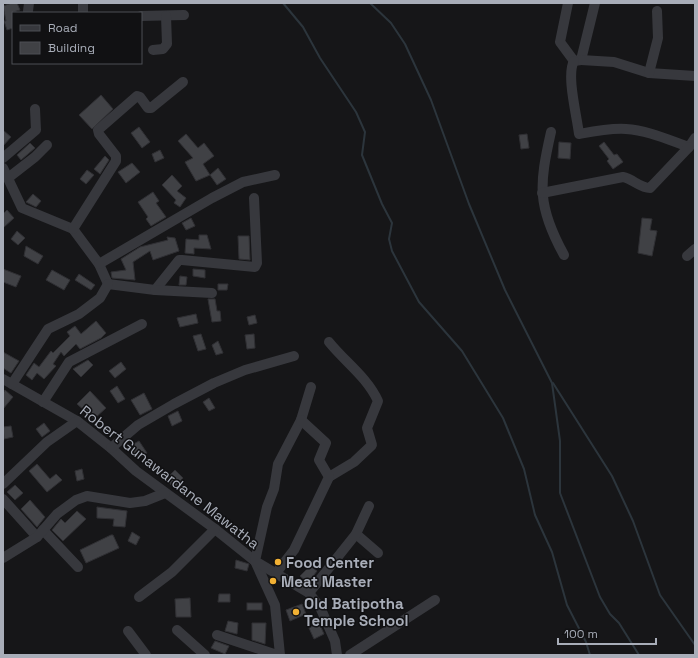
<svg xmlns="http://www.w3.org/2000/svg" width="698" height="658" font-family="'Space Grotesk',sans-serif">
<rect width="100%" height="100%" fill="#161618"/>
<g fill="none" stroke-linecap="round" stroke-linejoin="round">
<g stroke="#2c353c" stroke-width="2">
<path d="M283 3 303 27 320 58 356 112 365 132 362 155 382 204 392 223 389 239 392 251 419 302 462 351 503 418 524 469 535 515 552 552 567 605 586 642 590 655"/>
<path d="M370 3 391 23 405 44 431 100 469 204 505 290 552 383 560 441V493L600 597 610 614 619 623 639 655"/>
<path d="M553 383 612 476 633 521 660 595 695 645"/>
</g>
</g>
<g fill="#404145" stroke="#303034">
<path d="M12 3H17L20 10 13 12V28L7 30 4 21H6L3 6Z"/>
<path d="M101 95 113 109 92 129 79 115Z"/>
<path d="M139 127 150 142 142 148 131 133Z"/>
<path d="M3 130 11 137 3 146Z"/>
<path d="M186 134 198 148 204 143 214 156 203 164 210 175 196 181 185 162 193 158 178 141Z"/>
<path d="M527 134 529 148 521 149 519 135Z"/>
<path d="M559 142 571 143 570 159 558 158Z"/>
<path d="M604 142 614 155 617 154 623 162 613 169 607 161 609 159 599 146Z"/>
<path d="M30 143 35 148 21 160 17 155Z"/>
<path d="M160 150 164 158 155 162 152 154Z"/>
<path d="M105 156 109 160 100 174 94 169Z"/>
<path d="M132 163 140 172 126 183 118 172Z"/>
<path d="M218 168 226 179 217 185 210 175Z"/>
<path d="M87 170 94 175 86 184 80 179Z"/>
<path d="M172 175 182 186 177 191 186 198 180 207 174 203 176 200 162 185Z"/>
<path d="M153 192 159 201 156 203 166 217 151 226 146 219 148 217 138 202Z"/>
<path d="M33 194 41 201 36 207 26 202Z"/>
<path d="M7 210 14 218 3 228V214Z"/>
<path d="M191 218 195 226 186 230 182 223Z"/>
<path d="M642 218 652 219 650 230 657 231 652 256 638 253Z"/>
<path d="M17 231 25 238 18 245 11 239Z"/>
<path d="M199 235H207L211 249 194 248V254L185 253 186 239 199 240Z"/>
<path d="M238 236H249L250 260 239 259Z"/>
<path d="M167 237 175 238 179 251 153 260 150 251 133 262 135 280 112 278 111 272 126 270 121 259 140 247 168 240Z"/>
<path d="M26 246 43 256 38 264 24 256Z"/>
<path d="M3 269 21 276 16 287 3 282Z"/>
<path d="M193 269 205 270V278L193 276Z"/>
<path d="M52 270 70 280 64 290 46 280Z"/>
<path d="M79 274 95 285 91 290 75 280Z"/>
<path d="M180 276 187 277 186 285H179Z"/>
<path d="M218 284H228L227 290H218Z"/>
<path d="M208 299H215L217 311H220L221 321 212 322Z"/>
<path d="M196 314 198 323 180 327 177 318Z"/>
<path d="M255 315 257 323 249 325 247 317Z"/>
<path d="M96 321 106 333 101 338 80 349 76 344 64 356 61 352 53 364 56 366 44 379 37 373 32 380 26 375 34 363 39 367 51 351 53 353 70 336 67 332 75 326 81 334Z"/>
<path d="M201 334 206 349 198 351 193 336Z"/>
<path d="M254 334 255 348 247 349 245 335Z"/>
<path d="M218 341 223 353 216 355 212 345Z"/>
<path d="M3 352 19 361 11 373 3 368Z"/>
<path d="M88 360 93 365 81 377 73 369Z"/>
<path d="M121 362 126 369 115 378 109 371Z"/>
<path d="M117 386 125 399 118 403 110 391Z"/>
<path d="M5 390 13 397 3 409V393Z"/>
<path d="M90 391 106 408 94 419 77 404Z"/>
<path d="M144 393 152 409 140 415 131 400Z"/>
<path d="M209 398 215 408 209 411 203 402Z"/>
<path d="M178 411 182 421 172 426 168 416Z"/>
<path d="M44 423 50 431 42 437 36 429Z"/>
<path d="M11 426 13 437 4 439 3 427Z"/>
<path d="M139 441 147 453 138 459 130 446Z"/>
<path d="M37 464 50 479 56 474 62 480 47 492 29 471Z"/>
<path d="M82 469 84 479 77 481 75 471Z"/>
<path d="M175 470 183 478 174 488 166 479Z"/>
<path d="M15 485 23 493 15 500 7 492Z"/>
<path d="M30 500 45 517 37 527 21 509Z"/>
<path d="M97 507 127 511 125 527 113 526 114 519 97 518Z"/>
<path d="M77 511 86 519 63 541 52 530 61 519 65 523Z"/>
<path d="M132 532 140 537 136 545 128 541Z"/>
<path d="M111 535H113L119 548 86 563 80 550Z"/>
<path d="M236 560 249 564 247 571 235 568Z"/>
<path d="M310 566 317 571 308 583 300 576Z"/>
<path d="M219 594H230V602H218Z"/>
<path d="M190 598 191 617H176L175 599Z"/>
<rect x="247" y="603" width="15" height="7"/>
<path d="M302 604 306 614 290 621 286 610Z"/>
<path d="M228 621 238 623 237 634 225 631Z"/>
<path d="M252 623H266L265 644 252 640Z"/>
<path d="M319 623 324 634 314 639 309 628Z"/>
<path d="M215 641 229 646 225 654 211 648Z"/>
</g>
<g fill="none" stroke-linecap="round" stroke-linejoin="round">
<g stroke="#37383d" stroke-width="10">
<path d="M83 3V13"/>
<path d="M568 3 560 42 574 61 581 60 595 3"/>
<path d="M28 11 29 3"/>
<path d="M141 16 184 15"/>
<path d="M153 50 163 49 167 44 166 16"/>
<path d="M581 60 614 62 649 73 695 76"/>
<path d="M574 61C566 75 577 116 579 134 595 131 610 128 626 129 647 130 669 140 689 147L695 138"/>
<path d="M649 73 658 38 657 11"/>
<path d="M551 132C539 185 537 206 564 255"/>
<path d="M3 158 36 130 35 109"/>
<path d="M3 168 22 208 73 229 99 264 108 284"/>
<path d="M8 178 35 157 47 145"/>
<path d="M542 193 623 177C633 179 640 188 650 188L689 147"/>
<path d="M73 229 116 161V156L99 134 98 130 137 96 140 97 148 108H151L183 82"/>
<path d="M687 256 695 249"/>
<path d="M99 264 212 198 243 182 275 175"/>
<path d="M108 284 155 290 179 260H182L255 267 257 263 254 198"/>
<path d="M155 290 212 293"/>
<path d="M329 342C345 362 367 377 378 401L367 428 372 445 354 462 329 477"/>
<path d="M3 379 77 421 111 448 136 471 215 529 255 561 275 605 280 655"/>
<path d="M12 384 48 329 79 314 100 298 108 284"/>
<path d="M311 387 301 420 278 464 274 489 267 507 255 561 309 593 320 607 335 641 337 655"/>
<path d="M43 402 69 362 142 324"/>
<path d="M111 448 138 425 174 404 214 383 245 370 294 356"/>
<path d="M3 484 47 442 77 421"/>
<path d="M3 499 37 537"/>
<path d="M43 530 78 567"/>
<path d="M356 534 378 553"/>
<path d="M3 558 37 537 57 514 76 500 87 496 130 503 145 501 165 493"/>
<path d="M276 573 294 550 329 477 319 460 326 443 301 420"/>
<path d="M309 593 356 534 369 506"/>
<path d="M139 597 172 572 215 529"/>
<path d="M177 630 205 655"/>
<path d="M128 631 146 655"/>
<path d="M217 635 277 655"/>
<path d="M350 655 435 600"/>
</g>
</g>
<g fill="#f2b134" stroke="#111113" stroke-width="1.5">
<circle cx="278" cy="562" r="4"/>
<circle cx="273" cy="581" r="4"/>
<circle cx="296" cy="612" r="4"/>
</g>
<g text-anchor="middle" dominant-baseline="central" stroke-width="3" stroke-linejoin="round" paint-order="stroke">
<g font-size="15" fill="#a8adb8" stroke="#111113">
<text transform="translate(170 477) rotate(38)">Robert Gunawardane Mawatha</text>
</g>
<g font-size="15" font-weight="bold" fill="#a8adb8" stroke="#111113" text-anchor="start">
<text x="286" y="562">Food Center</text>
<text x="281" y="581">Meat Master</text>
<text x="304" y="603">Old Batipotha<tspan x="304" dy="17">Temple School</tspan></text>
</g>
</g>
<rect width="698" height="658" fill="none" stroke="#a8adb8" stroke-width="8"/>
<rect x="12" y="12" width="130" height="52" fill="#111113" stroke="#4d4f55"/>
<rect x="20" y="25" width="20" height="6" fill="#37383d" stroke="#4d4f55"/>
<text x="48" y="32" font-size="12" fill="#a8adb8">Road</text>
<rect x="20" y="42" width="20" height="12" fill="#404145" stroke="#4d4f55"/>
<text x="48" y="52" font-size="12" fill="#a8adb8">Building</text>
<path d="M558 638v6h98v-6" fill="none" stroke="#a8adb8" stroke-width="2"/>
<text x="564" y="638" font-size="12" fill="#a8adb8" stroke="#111113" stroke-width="3" paint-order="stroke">100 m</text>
</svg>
